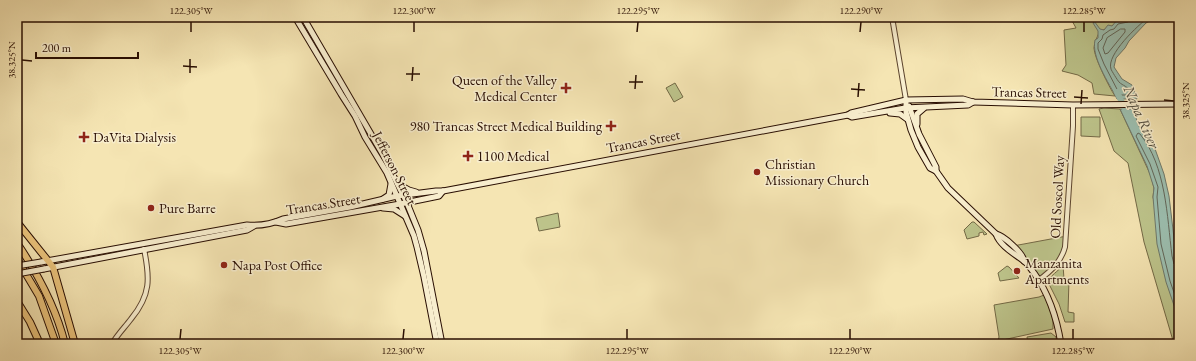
<svg xmlns="http://www.w3.org/2000/svg" width="1196" height="361" font-family="'EB Garamond',serif">
<rect width="100%" height="100%" fill="#f5e5b3"/>
<filter id="stains"><feTurbulence type="fractalNoise" baseFrequency=".005" numOctaves="4"/><feColorMatrix values="0 0 0 0 .2 0 0 0 0 .09 0 0 0 0 .02 0 0 0 .5 -.17"/></filter>
<radialGradient id="worn" r=".72"><stop offset=".6" stop-color="#630" stop-opacity="0"/><stop offset="1" stop-color="#630" stop-opacity=".3"/></radialGradient>
<g fill="#bdc48b" stroke="#736946">
<path d="M1070 17H1131C1119 18 1120 18 1112 26 1108 29 1102 29 1099 33 1097 37 1094 44 1094 48 1094 57 1109 87 1115 96L1094 94 1092 83 1078 75 1062 71 1066 65 1064 30 1076 28Z"/>
<path d="M675 83 683 97 674 102 666 88Z"/>
<path d="M1104 108 1120 109 1151 176 1154 188 1153 197 1179 320V344H1174L1144 242 1128 163 1114 151 1099 109Z"/>
<path d="M1081 117H1100V137L1081 136Z"/>
<path d="M558 213 560 227 539 231 536 218Z"/>
<path d="M972 222H974L987 234 984 235 983 232 979 233V236L967 239 964 230Z"/>
<path d="M1067 236 1062 256 1040 279 1013 246Z"/>
<path d="M1063 265 1064 279 1069 280 1068 312 1074 313V322H1065L1059 304 1048 282C1049 276 1059 271 1063 265Z"/>
<path d="M1007 266 1009 267 1019 278 1000 281 998 273Z"/>
<path d="M1044 295 1053 317V329L998 341 999 337 994 305 1039 297Z"/>
<path d="M1051 333 1056 337 1057 344H1028L1027 337Z"/>
</g>
<g fill="#9cbfb0" stroke="#6e786a">
<path d="M1139 17H1157L1146 23 1129 41 1125 48 1116 58 1114 67 1122 79 1132 85 1137 99H1117C1109 83 1091 57 1095 40L1098 38V31L1093 23 1094 21 1100 29 1104 30 1108 25 1112 26 1117 20Z"/>
<path d="M1120 109H1134L1138 125 1154 146 1164 174 1169 196 1176 255 1179 270V320L1166 282 1157 244 1153 197 1154 188 1147 166Z"/>
</g>
<g fill="none" stroke-linecap="round" stroke-linejoin="round">
<g stroke="#626659" stroke-width="1">
<path d="M1131 17 1128 22 1118 24 1114 29 1110 30 1103 35 1102 39 1098 43V49L1104 64 1120 95H1129L1130 92C1128 86 1123 86 1119 82 1118 81 1111 70 1111 69 1106 55 1138 25 1149 17"/>
<path d="M1121 29H1125V32L1108 53 1105 54 1103 48 1107 38Z"/>
<path d="M1179 266 1174 264 1172 256C1167 216 1166 166 1140 134L1138 133 1136 136 1150 164 1158 187 1157 197 1161 244 1170 281 1179 307"/>
</g>
<path stroke="#6e786a" stroke-width="1" d="M1090 17 1094 23"/>
<path stroke="#9cbfb0" stroke-width="6" d="M1117 92 1128 115"/>
<g stroke="#5c442e" stroke-width="6">
<g id="tertiary">
<path d="M892 17 906 100"/>
<path d="M1039 280C1051 271 1061 262 1065 247L1073 126V105"/>
<path d="M112 344C117 335 125 327 131 319 151 295 150 278 144 249"/>
</g>
</g>
<g stroke="#290e02" stroke-width="7">
<g id="secondary">
<path d="M295 17 341 94 355 116 365 137 387 173 414 236 417 247 424 277 437 344"/>
<path d="M303 17 382 153 407 203 418 230 424 251 442 344"/>
<path d="M906 100V112L911 130 918 147 930 168 936 171 948 188 996 234C1000 246 1015 254 1024 261 1028 264 1031 269 1034 273 1049 294 1057 319 1061 344"/>
<path d="M909 106 919 134 936 167V171"/>
<path d="M890 113 900 114 907 119"/>
<path d="M848 115 852 117 905 108 968 105 973 102"/>
<path d="M917 124V114L924 108"/>
<path d="M398 184 409 190 416 192"/>
<path d="M383 199 389 195 391 184"/>
<path d="M383 208 394 209 405 216"/>
<path d="M276 222 286 224 400 204 439 196 443 191"/>
<path d="M996 234C1004 236 1023 253 1024 261"/>
<path d="M41 262 247 225C259 226 272 224 283 219L350 207 397 196 436 191H443L848 115 851 113 906 100 963 99 973 102 1073 105 1179 104"/>
<path d="M44 269 247 230 254 226"/>
</g>
</g>
<g stroke="#290e02" stroke-width="8">
<g id="motorway">
<path d="M17 222 53 267 75 344"/>
<path d="M17 243C38 274 56 308 65 344"/>
<path d="M17 259 39 296 56 344"/>
<path d="M17 301 30 322 40 344"/>
</g>
</g>
<use href="#tertiary" stroke="#f8eece" stroke-width="4"/>
<use href="#secondary" stroke="#f8eece" stroke-width="5"/>
<use href="#motorway" stroke="#eac27a" stroke-width="6"/>
<path stroke="#290e02" stroke-width="1" stroke-dasharray="7 7" stroke-linecap="butt" d="M17 332 26 344"/>
<g stroke="#290e02" stroke-width="7" stroke-linecap="butt">
<g id="secondary-bridge">
<path d="M17 266 41 262"/>
<path d="M17 274 44 269"/>
</g>
</g>
<use href="#secondary-bridge" stroke="#f8eece" stroke-width="5"/>
</g>
<path fill="none" stroke="#290e02" stroke-width="1.5" d="M191 32V22M414 32V22M637 32 638 22M860 32 861 22M1084 32V22M22 60 32 61M183 66 197 67M190 73V59M406 74H420M412 81 413 67M629 82H643M635 89 636 75M851 89 865 90M858 97 859 83M1074 97 1088 98M1164 100 1174 101M1081 104 1082 90M180 339 181 329M403 339 404 329M627 339V329M850 339V329M1073 339V329"/>
<g fill="#8f2418" stroke="#f8eece" stroke-width="1.5">
<path d="M564 82h4v4h4v4h-4v4h-4v-4h-4v-4h4z"/>
<path d="M609 120h4v4h4v4h-4v4h-4v-4h-4v-4h4z"/>
<path d="M82 131h4v4h4v4h-4v4h-4v-4h-4v-4h4z"/>
<path d="M466 150h4v4h4v4h-4v4h-4v-4h-4v-4h4z"/>
<circle cx="757" cy="172" r="4"/>
<circle cx="151" cy="208" r="4"/>
<circle cx="224" cy="265" r="4"/>
<circle cx="1017" cy="271" r="4"/>
</g>
<g text-anchor="middle" dominant-baseline="central" stroke-width="3" stroke-linejoin="round" paint-order="stroke">
<g font-size="14" fill="#290e02" stroke="#f8eece" text-anchor="start">
<text x="557" y="80" text-anchor="end">Queen of the Valley<tspan x="557" dy="16">Medical Center</tspan></text>
<text x="602" y="126" text-anchor="end">980 Trancas Street Medical Building</text>
<text x="93" y="137">DaVita Dialysis</text>
<text x="477" y="156">1100 Medical</text>
<text x="765" y="164">Christian<tspan x="765" dy="16">Missionary Church</tspan></text>
<text x="159" y="208">Pure Barre</text>
<text x="1025" y="263">Manzanita<tspan x="1025" dy="16">Apartments</tspan></text>
<text x="232" y="265">Napa Post Office</text>
</g>
<g font-size="14" fill="#290e02" stroke="#f8eece">
<text transform="translate(1029 92) rotate(1)">Trancas Street</text>
<text transform="translate(643 141) rotate(-11)">Trancas Street</text>
<text transform="translate(395 168) rotate(63)">Jefferson Street</text>
<text transform="translate(1057 197) rotate(-87)">Old Soscol Way</text>
<text transform="translate(323 204) rotate(-9)">Trancas Street</text>
</g>
<g font-size="15" font-style="italic" fill="#514c3f" stroke="#f8eece">
<text transform="translate(1142 117) rotate(66)">Napa River</text>
</g>
</g>
<rect width="1196" height="361" fill="none" stroke="#f5e5b3" stroke-width="44"/>
<path d="M36 52v6h102v-6" fill="none" stroke="#290e02" stroke-width="2"/>
<text x="42" y="52" font-size="12" fill="#290e02" stroke="#f8eece" stroke-width="3" paint-order="stroke">200 m</text>
<rect x="22" y="22" width="1152" height="317" fill="none" stroke="#290e02" stroke-width="1.5"/>
<g font-size="10" text-anchor="middle" fill="#290e02">
<text x="191" y="14">122.305°W</text>
<text x="414" y="14">122.300°W</text>
<text x="638" y="14">122.295°W</text>
<text x="861" y="14">122.290°W</text>
<text x="1084" y="14">122.285°W</text>
<text transform="translate(11 60) rotate(-90)" y="4">38.325°N</text>
<text transform="translate(1185 101) rotate(-90)" y="4">38.325°N</text>
<text x="180" y="354">122.305°W</text>
<text x="403" y="354">122.300°W</text>
<text x="627" y="354">122.295°W</text>
<text x="850" y="354">122.290°W</text>
<text x="1073" y="354">122.285°W</text>
</g>
<rect width="100%" height="100%" filter="url(#stains)"/>
<rect width="100%" height="100%" fill="url(#worn)"/>
</svg>
